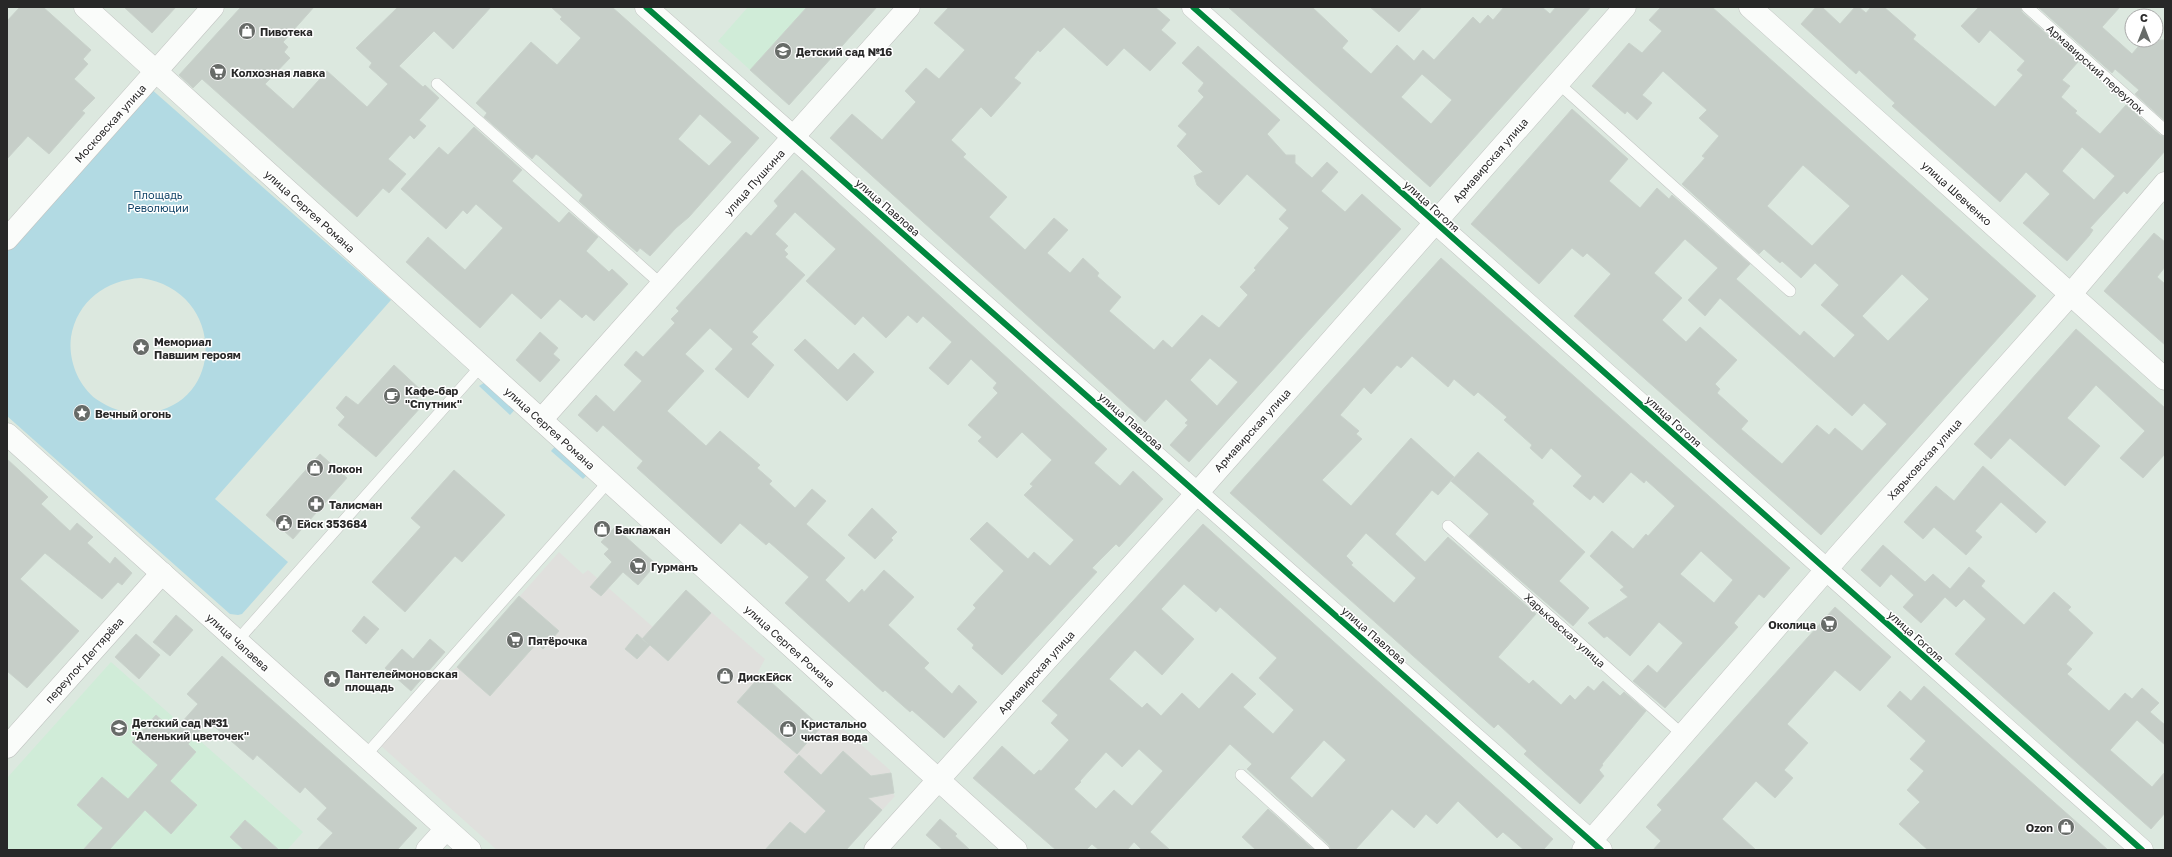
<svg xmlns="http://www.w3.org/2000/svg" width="2172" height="857" font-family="'Golos Text',sans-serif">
<rect width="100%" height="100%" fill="#dce8df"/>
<path fill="#e0e0dd" d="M559 552 583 574 588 570 653 627 686 590 765 659 758 672 821 727 833 720 890 770 894 793 893 794 895 796 846 850H497L379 744 422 695 457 667Z"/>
<g fill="#d0ecd8">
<path d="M748 7H877L789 105 718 41Z"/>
<path d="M111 662 303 832 287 850H7V778Z"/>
</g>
<g fill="#b2dae3" fill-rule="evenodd">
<path d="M150 88 391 300 215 499 288 562 242 614 238 615 230 614 7 416V251ZM141 278C225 290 227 403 148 413 129 415 112 410 96 399 78 385 68 360 71 337 77 301 106 280 141 278Z"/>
<path d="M487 381 518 406 510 415 479 386Z"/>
<path d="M559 442 587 475 583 479 551 451Z"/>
</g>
<g fill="#c6cec8" stroke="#c9d2cb" fill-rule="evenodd">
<path d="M20 7H43L91 50 83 59 88 64 74 79 95 98 82 111 85 113 49 154 28 136 7 159V21Z"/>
<path d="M124 7H176L152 33Z"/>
<path d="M241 7H314L283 42 288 47 284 52 290 58 265 84 293 109 327 71 367 107 388 84 369 67 372 63 356 48 398 7H491L453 49 434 31 399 66 423 87 425 85 439 98 419 120 426 126 414 139 410 135 388 159 406 174 389 193 383 188 357 217 202 79 193 88 179 75Z"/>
<path d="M551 7H612L759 138 689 217 676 228 650 256 640 248 637 252 608 227 579 201 583 195 539 156 536 154 532 159 484 117 487 113 476 103 531 42 557 65 581 38 560 19 562 17ZM700 114 732 142 709 166 678 139Z"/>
<path d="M807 7H877L789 105 750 70Z"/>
<path d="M949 7H1155L1170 20 1161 30 1176 43 1150 71 1124 48 1107 66 1064 27 1040 52 1038 50 1014 78 1021 83 991 117 981 107 951 140 966 154 963 157 1007 197 989 217 1025 250 1054 218 1068 230 1047 253 1070 273 1083 258 1099 273 1097 276 1121 297 1109 311 1154 350 1163 340 1172 348 1202 315 1219 328 1248 295 1240 287 1256 270 1254 268 1289 228 1279 219 1287 210 1247 174 1219 205 1197 185 1194 176 1203 172 1177 146 1187 134 1178 126 1204 97 1198 91 1204 83 1182 63 1198 46 1280 120 1267 134 1286 155H1295V163L1312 178 1327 162 1338 172 1321 191 1345 212 1362 194 1401 229 1189 462 1170 445 1188 425 1185 423 1188 420 1166 399 1145 422 830 138 852 114 882 140 916 102 905 91 926 68 939 79 965 50 934 23ZM1210 358 1238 382 1217 406 1190 380Z"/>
<path d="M1228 7H1312L1348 41 1342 48 1371 74 1397 45 1414 61 1423 50 1434 60 1473 17 1480 24 1488 15 1493 20 1504 7H1542L1550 14 1556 7H1591L1430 187ZM1422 74 1452 100 1431 124 1401 97Z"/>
<path d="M1370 7H1422L1399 32Z"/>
<path d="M1661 7H1712L2036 296 1821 535 1574 316 1611 274 1587 253 1583 257 1572 248 1539 284 1471 224 1572 109 1628 159 1609 181 1640 208 1657 188 1669 199 1672 195 1750 264 1736 279 1800 336 1804 331 1834 358 1855 335 1821 305 1839 285 1815 263 1801 278 1782 261 1780 263 1764 249 1759 254 1682 184 1705 158 1702 156 1719 136 1699 118 1707 110 1663 71 1642 95 1652 103 1637 120 1627 111 1625 114 1592 86 1629 43 1642 53 1662 31 1649 20ZM1803 165 1850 206 1812 246 1767 206ZM1685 239 1718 268 1688 300 1705 316 1720 298 1852 416 1864 403 1887 424 1862 451 1835 428 1829 435 1817 425 1782 464 1741 429 1748 421 1717 393 1720 389 1715 384 1737 360 1700 327 1686 342 1662 320 1682 298 1654 273ZM1902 274 1929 299 1888 341 1862 316Z"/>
<path d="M1816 7H1822L1840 24 1855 7H1859L1866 13 1871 7H1884L1916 35 1913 39 1995 107 2023 75 2017 70 2025 61 1990 30 1979 43 1961 26 1979 7H2020L2022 12 2078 62 2062 80 2070 86 2061 97 2077 111 2075 113 2100 134 2126 105 2160 135 2165 137V151L2127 194 2124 191 2090 228 2093 230 2089 236 2067 261 2023 223 2050 194 2026 172 2000 202 1892 106 1895 103 1859 70 1856 74 1801 24ZM2082 147 2115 176 2094 200 2062 171Z"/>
<path d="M2038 7H2120L2102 27 2132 54 2144 40H2165V121L2135 94 2139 90 2115 69 2112 73Z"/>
<path d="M474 127 522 170 512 181 559 223 569 212 598 237 586 251 609 272 612 269 628 284 594 321 586 314 582 318 560 299 541 319 512 293 480 328 406 262 428 237 465 270 503 228 476 204 467 214 463 210 446 229 401 189 439 147 448 155Z"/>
<path d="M802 170 1107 449 1094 463 1120 486 1133 471 1163 499 1119 547 1116 544 1092 568 1097 572 1002 675 972 648 974 645 957 629 976 608 973 605 1004 571 970 539 987 522 1028 559 1034 552 1050 566 1074 540 1024 495 1033 486 1030 484 1052 460 1022 432 997 458 978 441 982 437 968 425 998 393 993 388 997 383 971 359 948 385 929 368 952 342 923 316 917 323 908 315 886 338 863 316 855 325 806 281 836 249 795 212 775 234 788 246 784 250 788 254 785 257 805 275 752 332 758 337 751 344 774 365 748 398 715 369 733 349 710 328 685 354 704 371 667 411 706 446 720 431 760 465 757 468 772 481 769 484 795 508 812 489 826 501 806 524 845 558 825 580 849 603 862 589 864 592 884 570 914 597 888 625 929 663 924 668 952 694 959 685 977 702 944 738 912 710 910 712 885 690 883 692 785 603 809 577 769 542 766 545 740 523 721 544 637 468 643 461 603 425 597 432 578 415 596 395 614 412 642 381 624 365 636 351 643 357 675 323 671 319 679 311 676 308 746 232 751 236 778 206 774 201Z"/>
<path d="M2154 233 2165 242V267L2157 277 2165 284V345L2104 291Z"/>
<path d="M1441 258 1790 568 1764 598 1759 594 1734 623 1738 627 1665 708 1633 681 1648 665 1657 673 1683 643 1659 622 1630 656 1607 636 1604 638 1588 623 1628 597 1620 590 1624 587 1590 556 1612 531 1633 549 1646 534 1648 536 1675 506 1646 480 1644 483 1631 472 1603 503 1594 495 1590 500 1573 486 1582 476 1551 448 1542 459 1530 448 1532 445 1504 420 1507 417 1478 392 1474 396 1454 379 1448 387 1412 356 1401 368 1397 365 1371 394 1364 387 1340 415 1359 431 1356 434 1362 439 1322 480 1351 506 1411 438 1454 477 1438 495 1432 490 1395 534 1425 562 1448 537 1536 614 1498 657 1529 684 1533 680 1561 705 1570 695 1575 700 1588 686 1594 691 1603 681 1620 696 1624 692 1646 711 1602 764 1603 765 1599 770 1604 776 1580 804 1524 754 1527 751 1498 724 1494 728 1230 493ZM1366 533 1416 578 1394 603 1351 565 1353 563 1346 556ZM1701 551 1733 580 1714 603 1680 574Z"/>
<path d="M2076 329 2165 408V454L2143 478 2120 458 2145 431 2096 385 2067 418 2100 446 2065 486 2010 438 1991 459 1974 444Z"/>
<path d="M540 332 558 348 553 354 560 360 540 382 516 360Z"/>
<path d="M805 339 838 370 854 353 874 372 847 401 794 350Z"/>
<path d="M394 365 423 392 415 401 421 407 376 457 338 425 345 417 336 408 346 396 358 405Z"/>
<path d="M1478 452 1534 501 1532 504 1585 552 1559 581 1589 608 1573 626 1469 536 1489 514 1451 481Z"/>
<path d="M320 454 347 478 293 539 266 515Z"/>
<path d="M7 459 48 497 41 504 70 531 77 523 93 537 87 543 110 564 115 557 132 573 122 585 118 582 102 599 45 553 20 579 79 631 27 688 7 671Z"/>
<path d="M1983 466 2046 522 2036 533 2001 502 1975 531 1982 537 1966 555 1934 527 1923 539 1904 522 1936 486 1954 501Z"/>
<path d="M454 470 505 515 462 562 455 556 405 612 372 582 421 527 411 518Z"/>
<path d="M872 508 897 532 891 538 893 540 875 559 848 535Z"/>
<path d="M1203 524 1553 839 1543 850H1524L1503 832 1497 838 1458 801 1437 824 1426 814 1414 828 1392 809 1355 850H1331L1329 845 1247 769 1252 764 1230 744 1150 832 1170 850H1142L1134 842 1127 850H1099L1092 844 1086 850H1056L973 778 1002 746 1034 775 1039 770 1041 771 1069 740 1051 723 1058 715 1042 701ZM1184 584 1216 612 1220 607 1277 658 1259 678 1294 710 1273 734 1243 707 1256 694 1232 673 1199 709 1182 693 1161 716 1147 703 1142 708 1109 679 1135 650 1162 675 1194 639 1161 609ZM1324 740 1346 760 1312 798 1290 778ZM1139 749 1163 771 1132 806 1114 790 1096 809 1074 789 1081 782 1080 781 1106 752 1122 767Z"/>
<path d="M615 527 656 564 638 585 623 572 601 596 590 587 612 562 604 554 609 549 601 542Z"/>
<path d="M1883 545 1925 582 1933 574 1950 589 1969 567 1985 581 1981 586 2024 625 2054 592 2071 607 2068 610 2093 633 2066 664 2072 669 2067 674 2109 711 2125 693 2132 699 2142 688 2159 703 2150 712 2165 725V745L2137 720 2110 750 2152 787 2165 772V813L2151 829 1955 654 1986 619 1964 599 1956 607 1945 597 1921 623 1903 607 1914 595 1891 574 1880 587 1861 570Z"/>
<path d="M686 590 711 613 668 661 650 645 637 659 625 649 637 634 648 644 642 639Z"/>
<path d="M519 596 559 631 543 649 537 643 490 696 457 667Z"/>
<path d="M1835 607 1891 657 1860 691 1835 670 1787 724 1808 743 1784 770 1793 778 1775 798 1756 781 1722 819 1756 850H1653L1661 841 1646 827 1662 810 1657 805Z"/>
<path d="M176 615 193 630 170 656 153 642Z"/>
<path d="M364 616 379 629 366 644 352 631Z"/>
<path d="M136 634 160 655 139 679 115 657Z"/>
<path d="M430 639 445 652 411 691 385 668 402 649 413 659Z"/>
<path d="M222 656 417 828 397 850H317L333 833 317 819 327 808 305 787 300 793 257 755 253 760 208 721 188 744 196 752 170 781 197 805 171 834 145 810 109 850H83L103 828 77 805 102 777 128 799 158 765 132 742 156 715 174 731 198 704 187 694Z"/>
<path d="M762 674 821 727 797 754 737 702Z"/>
<path d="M1924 686 2010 763 2108 850H1928L1899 824 1920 802 1907 790 1924 771 1910 759 1926 741 1887 706 1900 691 1911 701Z"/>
<path d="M843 751 871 776 891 773 894 793 868 798 882 810 846 850H765L790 822 805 834 826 811 784 772 799 755 821 775Z"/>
<path d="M1268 809 1314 850H1256L1242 837Z"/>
<path d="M940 819 957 834 955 836 970 850H943L926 835Z"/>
<path d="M245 820 279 850H244L230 837Z"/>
</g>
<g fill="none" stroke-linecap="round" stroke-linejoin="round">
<g stroke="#c2c4c2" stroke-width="12">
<g id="lane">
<path d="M2027 7 2165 130"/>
<path d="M1558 83 1790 291"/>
<path d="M437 84 662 285"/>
<path d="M1448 526 1683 735"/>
<path d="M237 641 481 366"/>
<path d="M365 756 609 481"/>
<path d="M1241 775 1324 850"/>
</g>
</g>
<g stroke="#c2c4c2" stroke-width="23">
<g id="street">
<path d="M646 7 1601 850"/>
<path d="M1750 7 2165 379"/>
<path d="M7 239 213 7"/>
<path d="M541 420 909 7"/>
<path d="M7 434 470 850"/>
<path d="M7 747 162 573"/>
<path d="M427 850 446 829"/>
<path d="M1583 850 1839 555 2070 295 2165 183"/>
</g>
</g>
<g stroke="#c2c4c2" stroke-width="23">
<g id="secondary">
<path d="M85 7 1016 850"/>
<path d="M1193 7 2142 850"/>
<path d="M875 850 1206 483 1625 7"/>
</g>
</g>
<use href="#lane" stroke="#fafcfa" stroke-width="11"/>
<use href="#street" stroke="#fafcfa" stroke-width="22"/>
<use href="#secondary" stroke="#fafcfa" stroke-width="22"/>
<g stroke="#fff" stroke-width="8">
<g id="cycleway">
<path d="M646 7 1601 850"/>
<path d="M1193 7 2142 850"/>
</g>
</g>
<use href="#cycleway" stroke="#00873e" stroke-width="6"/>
</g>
<defs>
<g id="shop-disc" transform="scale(0.9)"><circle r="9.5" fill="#676b68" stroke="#fff"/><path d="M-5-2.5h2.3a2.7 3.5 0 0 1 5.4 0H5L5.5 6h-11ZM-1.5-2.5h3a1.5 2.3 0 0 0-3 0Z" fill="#fff"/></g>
<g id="school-disc" transform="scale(0.9)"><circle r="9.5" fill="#676b68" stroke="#fff"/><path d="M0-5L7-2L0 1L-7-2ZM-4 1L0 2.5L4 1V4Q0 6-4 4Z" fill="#fff"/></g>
<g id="supermarket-disc" transform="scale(0.9)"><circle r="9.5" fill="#676b68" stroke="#fff"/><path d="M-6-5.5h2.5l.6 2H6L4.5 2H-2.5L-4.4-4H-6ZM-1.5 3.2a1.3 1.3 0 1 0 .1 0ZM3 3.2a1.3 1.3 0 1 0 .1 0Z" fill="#fff"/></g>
<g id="sight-disc" transform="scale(0.9)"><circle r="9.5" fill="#676b68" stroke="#fff"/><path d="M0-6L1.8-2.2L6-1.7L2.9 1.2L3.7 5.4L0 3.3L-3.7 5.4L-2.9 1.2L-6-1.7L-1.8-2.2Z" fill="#fff"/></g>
<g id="cafe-disc" transform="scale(0.9)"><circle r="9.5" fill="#676b68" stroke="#fff"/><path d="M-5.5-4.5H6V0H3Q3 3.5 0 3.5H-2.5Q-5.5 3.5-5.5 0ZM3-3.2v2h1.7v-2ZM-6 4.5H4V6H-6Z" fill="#fff"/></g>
<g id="pharmacy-disc" transform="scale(0.9)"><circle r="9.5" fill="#676b68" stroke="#fff"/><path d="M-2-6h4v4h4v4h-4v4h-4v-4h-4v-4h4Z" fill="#fff"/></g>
<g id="civic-disc" transform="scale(0.9)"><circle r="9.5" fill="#676b68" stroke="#fff"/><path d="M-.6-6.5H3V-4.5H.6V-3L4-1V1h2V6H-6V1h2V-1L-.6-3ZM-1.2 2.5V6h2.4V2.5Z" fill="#fff"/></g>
</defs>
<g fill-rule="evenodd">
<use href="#shop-disc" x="247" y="31"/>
<use href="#school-disc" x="783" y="51"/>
<use href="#supermarket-disc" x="218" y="72"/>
<use href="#sight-disc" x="141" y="347"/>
<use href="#cafe-disc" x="392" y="396"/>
<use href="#sight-disc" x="82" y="413"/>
<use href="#shop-disc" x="315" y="468"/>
<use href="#pharmacy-disc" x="316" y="504"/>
<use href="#civic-disc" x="284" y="523"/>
<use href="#shop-disc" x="602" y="529"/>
<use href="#supermarket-disc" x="638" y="566"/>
<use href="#supermarket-disc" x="1829" y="624"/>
<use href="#supermarket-disc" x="515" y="640"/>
<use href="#shop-disc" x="725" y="676"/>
<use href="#sight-disc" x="332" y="679"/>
<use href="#school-disc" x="119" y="728"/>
<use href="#shop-disc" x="788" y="729"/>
<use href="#shop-disc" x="2066" y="827"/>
</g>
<g text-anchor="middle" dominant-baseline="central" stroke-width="3" stroke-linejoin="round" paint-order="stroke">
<g font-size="11" font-weight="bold" fill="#282828" stroke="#fff" text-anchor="start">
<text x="260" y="31">Пивотека</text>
<text x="796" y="51">Детский сад №16</text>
<text x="231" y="72">Колхозная лавка</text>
<text x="154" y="341">Мемориал<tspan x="154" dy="13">Павшим героям</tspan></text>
<text x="405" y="390">Кафе-бар<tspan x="405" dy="13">"Спутник"</tspan></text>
<text x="95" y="413">Вечный огонь</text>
<text x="328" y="468">Локон</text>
<text x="329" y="504">Талисман</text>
<text x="297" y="523">Ейск 353684</text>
<text x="615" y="529">Баклажан</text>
<text x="651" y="566">Гурманъ</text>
<text x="1816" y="624" text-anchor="end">Околица</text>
<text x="528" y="640">Пятёрочка</text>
<text x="345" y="673">Пантелеймоновская<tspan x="345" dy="13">площадь</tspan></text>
<text x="738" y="676">ДискЕйск</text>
<text x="132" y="722">Детский сад №31<tspan x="132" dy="13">"Аленький цветочек"</tspan></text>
<text x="801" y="723">Кристально<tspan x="801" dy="13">чистая вода</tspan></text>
<text x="2053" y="827" text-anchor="end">Ozon</text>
</g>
<g font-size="11" fill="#282828" stroke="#fff">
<text transform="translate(2096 69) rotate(42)">Армавирский переулок</text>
<text transform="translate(110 123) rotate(-48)">Московская улица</text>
<text transform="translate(1490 160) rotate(-49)">Армавирская улица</text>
<text transform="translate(754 182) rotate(-48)">улица Пушкина</text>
<text transform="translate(1957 193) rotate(42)">улица Шевченко</text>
<text transform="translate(1432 206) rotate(42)">улица Гоголя</text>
<text transform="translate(888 207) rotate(41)">улица Павлова</text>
<text transform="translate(310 211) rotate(42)">улица Сергея Романа</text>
<text transform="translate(1131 421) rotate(41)">улица Павлова</text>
<text transform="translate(1674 421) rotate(42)">улица Гоголя</text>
<text transform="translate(550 428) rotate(42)">улица Сергея Романа</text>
<text transform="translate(1252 430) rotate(-48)">Армавирская улица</text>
<text transform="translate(1924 459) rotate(-48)">Харьковская улица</text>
<text transform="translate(1565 630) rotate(42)">Харьковская улица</text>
<text transform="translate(1374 635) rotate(41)">улица Павлова</text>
<text transform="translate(1916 636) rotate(42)">улица Гоголя</text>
<text transform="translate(238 642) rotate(42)">улица Чапаева</text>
<text transform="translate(790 646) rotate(42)">улица Сергея Романа</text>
<text transform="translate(84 660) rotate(-48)">переулок Дегтярёва</text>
<text transform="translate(1036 672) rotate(-48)">Армавирская улица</text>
</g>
<g font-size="11" fill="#144669" stroke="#fff">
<text x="158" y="194">Площадь<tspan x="158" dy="13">Революции</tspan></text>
</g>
</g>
<rect width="2172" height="857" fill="none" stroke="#282828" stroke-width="16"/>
<g transform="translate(2144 28)"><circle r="19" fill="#ffffff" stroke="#a9a9a9"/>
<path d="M0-3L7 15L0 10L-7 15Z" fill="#676b68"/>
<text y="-6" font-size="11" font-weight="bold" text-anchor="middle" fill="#282828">С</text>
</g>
</svg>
